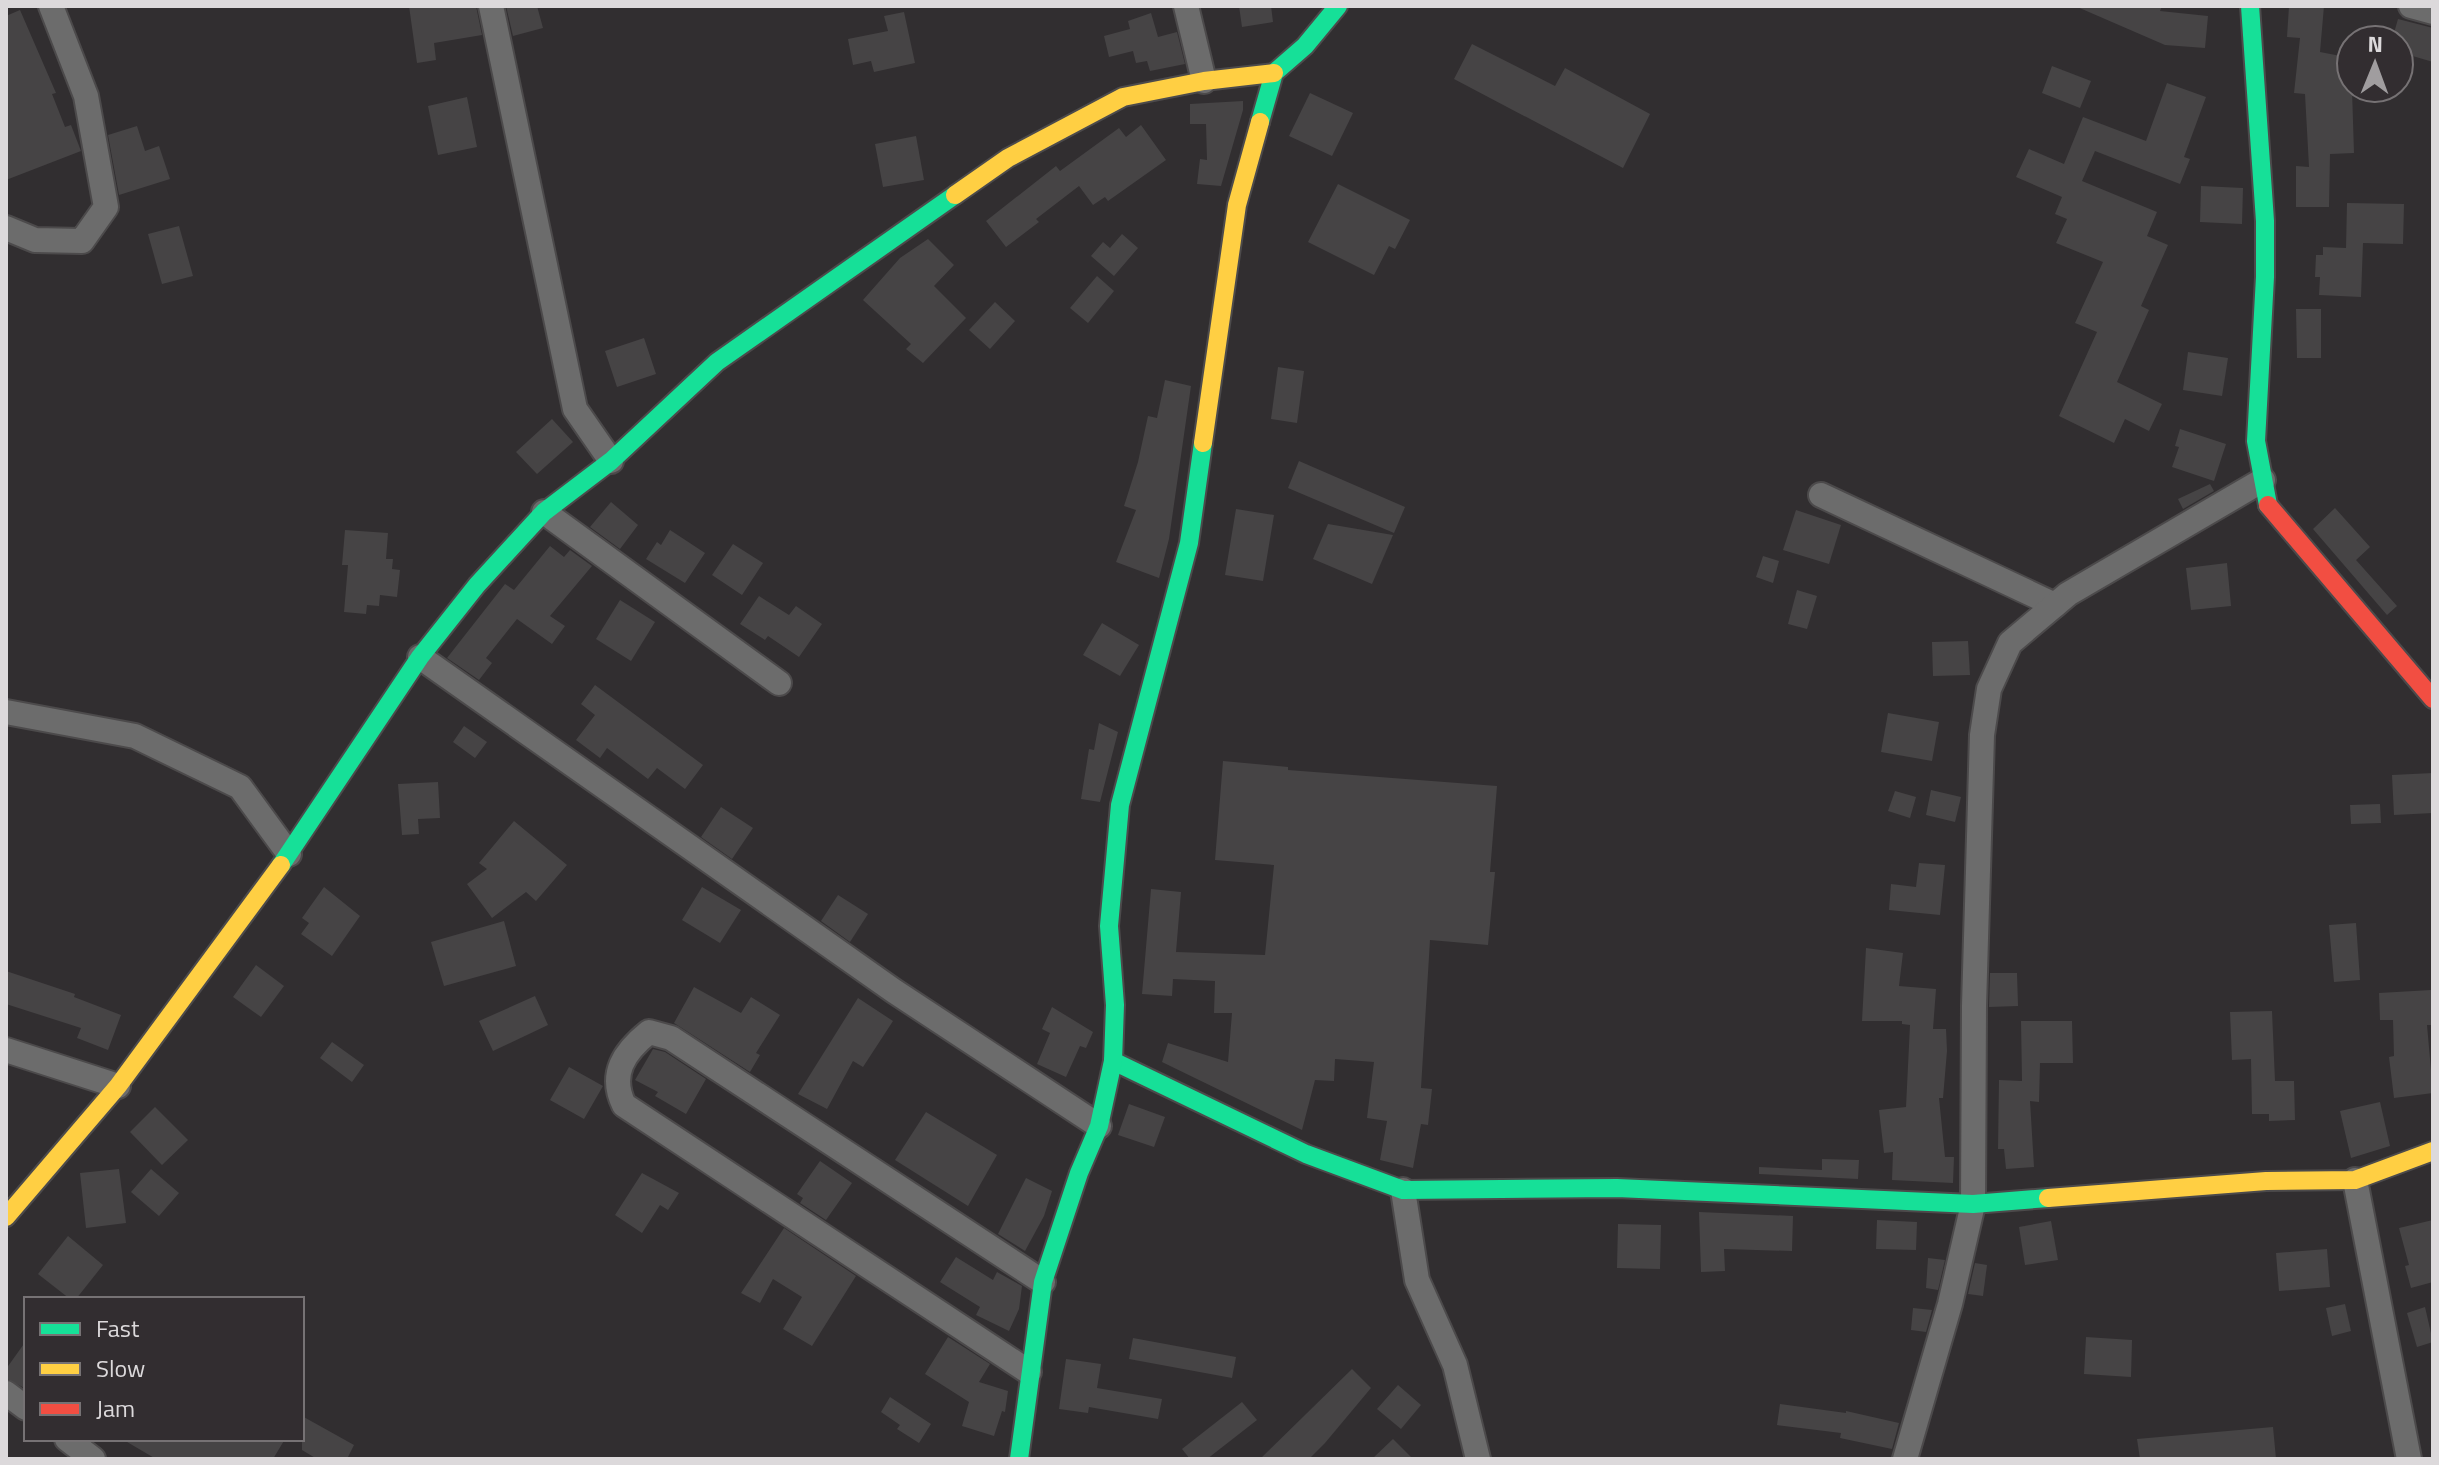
<svg xmlns="http://www.w3.org/2000/svg" width="2439" height="1465" font-family="'Titillium Web',sans-serif">
<rect width="100%" height="100%" fill="#312e30"/>
<g fill="#464445">
<path d="M409 6H476L482 35 434 43 436 60 417 63Z"/>
<path d="M506 6H537L543 28 513 36Z"/>
<path d="M1239 6H1271L1273 22 1242 27Z"/>
<path d="M2075 6H2162L2160 11 2208 16 2205 48 2165 45Z"/>
<path d="M2289 6H2324L2320 52 2351 58 2354 153 2330 154 2329 207H2296V166L2309 167 2305 94 2294 93 2300 38 2287 37Z"/>
<path d="M20 10 56 93 52 94 65 127 71 125 81 151 6 180V16Z"/>
<path d="M904 12 915 63 874 72 871 61 853 65 848 39 888 31 884 16Z"/>
<path d="M1151 13 1158 37 1177 32 1185 64 1150 71 1147 61 1136 63 1133 51 1109 57 1104 36 1130 29 1128 21Z"/>
<path d="M2398 19 2433 28V62L2399 52V40H2392Z"/>
<path d="M1472 44 1555 86 1565 68 1650 114 1623 168 1454 79Z"/>
<path d="M2052 66 2091 81 2080 108 2042 93Z"/>
<path d="M2167 83 2206 97 2184 157 2190 159 2180 184 2095 151 2082 181 2157 212 2147 236 2168 245 2141 306 2149 310 2117 382 2162 404 2149 431 2125 419 2114 443 2059 416 2097 332 2075 323 2103 262 2056 243 2067 219 2055 214 2062 197 2016 177 2029 149 2064 164 2083 117 2146 141Z"/>
<path d="M1310 93 1353 113 1332 156 1289 136Z"/>
<path d="M467 97 477 147 438 155 428 106Z"/>
<path d="M1243 101V110L1221 186 1197 184 1200 159 1207 160 1206 124H1190V104Z"/>
<path d="M1141 125 1166 160 1108 201 1105 197 1093 205 1079 186 1036 219 1039 222 1006 247 986 221 1056 166 1060 171 1119 128 1126 137Z"/>
<path d="M137 126 145 151 159 146 170 179 119 195 108 135Z"/>
<path d="M916 136 924 180 883 187 875 144Z"/>
<path d="M1338 184 1410 220 1395 249 1389 246 1374 275 1308 242Z"/>
<path d="M2201 186 2243 188 2242 224 2200 222Z"/>
<path d="M2347 203 2404 204 2403 244 2363 243 2361 297 2319 295 2320 277H2315L2316 255H2323V247L2346 248Z"/>
<path d="M179 226 193 276 162 284 148 234Z"/>
<path d="M1122 234 1138 248 1114 276 1091 256 1103 242 1110 248Z"/>
<path d="M928 239 954 265 934 286 966 318 923 363 906 349 911 344 863 300 900 258Z"/>
<path d="M1097 276 1114 291 1088 323 1070 308Z"/>
<path d="M995 302 1015 321 990 349 969 330Z"/>
<path d="M2296 309H2321V358H2297Z"/>
<path d="M644 338 656 374 617 387 605 351Z"/>
<path d="M2188 352 2228 358 2222 396 2183 390Z"/>
<path d="M1278 367 1304 371 1297 423 1271 419Z"/>
<path d="M1165 380 1191 386 1169 539 1159 578 1116 562 1136 510 1124 506 1138 462 1148 416 1157 418Z"/>
<path d="M552 419 573 442 537 474 516 452Z"/>
<path d="M2180 429 2226 444 2214 481 2172 467 2179 447 2175 446Z"/>
<path d="M1299 461 1405 507 1394 533 1288 488Z"/>
<path d="M2210 484 2214 491 2183 509 2178 499Z"/>
<path d="M611 502 638 525 620 549 590 527Z"/>
<path d="M2335 508 2370 547 2356 560 2397 606 2387 615 2313 529Z"/>
<path d="M1236 509 1274 515 1263 581 1225 575Z"/>
<path d="M1796 510 1841 525 1829 564 1783 550Z"/>
<path d="M1328 524 1393 535 1372 584 1313 559Z"/>
<path d="M345 530 388 533 386 559H393L392 569 400 570 397 597 380 595 379 606 367 605 366 614 344 612 348 565H342Z"/>
<path d="M670 530 705 553 685 583 646 559 657 542 661 545Z"/>
<path d="M733 544 763 563 742 595 712 575Z"/>
<path d="M550 546 564 557 570 550 592 566 550 616 565 626 552 644 517 619 486 658 492 663 479 680 447 658 505 584 514 590Z"/>
<path d="M1763 556 1779 561 1773 583 1756 577Z"/>
<path d="M2227 563 2231 606 2191 610 2186 568Z"/>
<path d="M1797 590 1817 596 1807 629 1788 624Z"/>
<path d="M759 596 789 615 796 606 822 624 799 657 768 636 765 640 740 624Z"/>
<path d="M620 600 655 622 631 661 596 639Z"/>
<path d="M1102 623 1139 645 1120 676 1083 655Z"/>
<path d="M1968 641 1970 675 1933 676 1932 642Z"/>
<path d="M595 685 703 765 685 789 657 768 648 779 607 748 600 758 576 740 595 715 581 704Z"/>
<path d="M1888 713 1939 722 1932 761 1881 752Z"/>
<path d="M1099 723 1118 732 1100 802 1081 799 1089 749 1094 750Z"/>
<path d="M464 726 487 742 475 758 453 742Z"/>
<path d="M1223 761 1288 767V770L1497 786 1490 872H1495L1488 945 1430 940 1421 1088 1432 1089 1428 1125 1421 1124 1413 1168 1380 1160 1387 1121 1367 1118 1374 1062 1335 1059 1334 1081 1315 1080 1302 1130 1162 1062 1168 1043 1228 1062 1232 1013H1214L1215 981 1173 979 1172 996 1142 994 1151 889 1181 892 1176 952 1265 955 1274 865 1215 860Z"/>
<path d="M2433 773V813L2394 815 2392 775Z"/>
<path d="M438 782 440 818 418 819 419 834 402 835 398 784Z"/>
<path d="M1931 790 1961 797 1955 822 1926 815Z"/>
<path d="M1895 791 1916 797 1910 818 1888 811Z"/>
<path d="M2380 804 2381 823 2351 824 2350 805Z"/>
<path d="M721 807 753 828 732 859 701 837Z"/>
<path d="M514 821 567 865 536 901 526 892 492 918 467 884 487 869 479 863Z"/>
<path d="M1919 863 1945 865 1940 915 1889 910 1891 884 1916 887Z"/>
<path d="M324 887 360 916 332 956 301 934 309 923 302 918Z"/>
<path d="M702 887 741 910 720 943 682 920Z"/>
<path d="M838 895 868 914 850 942 821 921Z"/>
<path d="M504 921 516 966 444 986 431 942Z"/>
<path d="M2356 923 2360 980 2334 982 2329 925Z"/>
<path d="M1866 948 1903 953 1899 986 1936 989 1933 1029H1946L1947 1051 1943 1098H1939L1945 1157H1954L1953 1183 1892 1180 1893 1152 1884 1153 1879 1110 1906 1107 1910 1025 1902 1024V1021H1862Z"/>
<path d="M256 965 284 986 261 1017 233 997Z"/>
<path d="M6 971 75 994 74 997 121 1015 108 1050 77 1038 81 1028 6 1004Z"/>
<path d="M1990 973H2017L2018 1006 1989 1007Z"/>
<path d="M694 987 741 1013 751 997 780 1015 756 1053 760 1055 750 1072 674 1023Z"/>
<path d="M2431 990 2433 1025H2427L2433 1093 2394 1098 2389 1057 2394 1056 2393 1020H2380L2379 993Z"/>
<path d="M535 996 548 1025 493 1051 479 1021Z"/>
<path d="M858 998 893 1021 863 1067 853 1061 827 1109 798 1094Z"/>
<path d="M1052 1007 1093 1032 1086 1048 1080 1046 1066 1077 1037 1064 1050 1033 1042 1029Z"/>
<path d="M2272 1011 2275 1081H2294L2295 1120 2269 1121V1114H2252L2251 1059 2232 1060 2230 1012Z"/>
<path d="M2021 1021H2072L2073 1063H2040L2039 1102 2030 1101 2034 1167 2006 1169 2004 1149H1998L1999 1080 2022 1081Z"/>
<path d="M332 1042 364 1065 352 1082 320 1058Z"/>
<path d="M653 1049 665 1052 706 1079 686 1114 655 1096 658 1092 635 1080Z"/>
<path d="M569 1067 603 1086 584 1119 550 1100Z"/>
<path d="M2380 1102 2390 1146 2351 1158 2340 1111Z"/>
<path d="M1129 1104 1165 1117 1154 1147 1118 1135Z"/>
<path d="M155 1107 188 1140 162 1165 130 1132Z"/>
<path d="M926 1112 997 1155 968 1206 895 1160Z"/>
<path d="M1822 1159 1859 1160 1858 1179 1759 1174V1167L1822 1170Z"/>
<path d="M820 1161 852 1183 826 1220 800 1203 803 1198 797 1194Z"/>
<path d="M119 1169 126 1223 86 1228 80 1173Z"/>
<path d="M151 1169 179 1193 159 1216 131 1192Z"/>
<path d="M642 1173 679 1193 668 1210 660 1205 642 1233 615 1215Z"/>
<path d="M1026 1178 1052 1191 1044 1216 1025 1251 998 1234Z"/>
<path d="M1699 1212 1793 1216 1792 1251 1724 1249 1725 1271 1701 1272Z"/>
<path d="M1877 1220 1917 1222 1916 1250 1876 1249Z"/>
<path d="M2433 1220V1282L2411 1288 2405 1266 2409 1265 2399 1228Z"/>
<path d="M2051 1221 2058 1260 2025 1265 2019 1227Z"/>
<path d="M1618 1224 1661 1225 1660 1269 1617 1268Z"/>
<path d="M784 1228 856 1276 812 1346 783 1329 802 1297 773 1279 760 1303 741 1293Z"/>
<path d="M68 1236 103 1265 76 1299H70L38 1274Z"/>
<path d="M2327 1249 2330 1287 2279 1291 2276 1253Z"/>
<path d="M956 1257 993 1280 997 1272 1022 1286 1019 1309 1009 1331 976 1315 980 1307 940 1282Z"/>
<path d="M1928 1258 1945 1260 1938 1290 1926 1288Z"/>
<path d="M1975 1263 1987 1265 1983 1296 1968 1294Z"/>
<path d="M2345 1304 2351 1331 2332 1336 2326 1308Z"/>
<path d="M2425 1307 2433 1342 2417 1347 2407 1313Z"/>
<path d="M1913 1308 1932 1310 1926 1332 1911 1330Z"/>
<path d="M948 1337 990 1364 979 1382 1008 1391 1005 1412 1002 1411 994 1436 962 1426 969 1402 925 1374Z"/>
<path d="M2086 1337 2132 1340 2131 1377 2084 1374Z"/>
<path d="M1133 1338 1236 1357 1232 1378 1129 1359Z"/>
<path d="M26 1341V1389L6 1378V1369Z"/>
<path d="M1066 1359 1101 1364 1097 1388 1162 1399 1158 1419 1089 1407 1088 1413 1059 1409Z"/>
<path d="M1352 1369 1371 1388 1325 1443 1309 1459H1260Z"/>
<path d="M1398 1385 1421 1405 1401 1429 1377 1409Z"/>
<path d="M890 1397 931 1424 919 1443 897 1429 900 1425 881 1412Z"/>
<path d="M1242 1402 1257 1420 1207 1459H1190L1182 1449Z"/>
<path d="M1780 1404 1846 1413V1411L1899 1423 1892 1449 1840 1438 1841 1433 1777 1425Z"/>
<path d="M302 1416 354 1445 347 1459H317L302 1450Z"/>
<path d="M2273 1427 2276 1459H2140L2137 1439Z"/>
<path d="M122 1439H285L273 1459H156Z"/>
<path d="M1393 1439 1413 1459H1372Z"/>
</g>
<g fill="none" stroke-linecap="round" stroke-linejoin="round">
<g stroke="#4c4a4b" stroke-width="28">
<g id="street">
<path d="M491 6 575 409 611 461"/>
<path d="M1186 6 1204 81"/>
<path d="M2411 6 2433 12"/>
<path d="M6 228 35 240 82 241 106 207 86 96 51 6"/>
<path d="M1821 495 2055 605"/>
<path d="M544 512 779 683"/>
<path d="M420 657 894 991 1099 1126"/>
<path d="M6 712 135 736 240 787 289 854"/>
<path d="M6 1050 118 1086"/>
<path d="M2355 1180 2409 1459"/>
<path d="M1403 1190 1417 1280 1455 1365 1478 1459"/>
<path d="M1029 1372 624 1105C609 1074 624 1052 649 1032L671 1038 1043 1282"/>
<path d="M6 1393 26 1408"/>
<path d="M67 1439 93 1459"/>
<path d="M1905 1459 1950 1304 1973 1204 1974 1006 1982 735 1989 689 2010 643 2068 594 2263 480"/>
</g>
</g>
<g stroke="#4c4a4b" stroke-width="22">
<g id="fast">
<path d="M2250 6 2265 221V277L2256 441 2268 505"/>
<path d="M1260 122 1274 73 1305 46 1338 6"/>
<path d="M281 865 420 657 477 585 544 512 611 461 717 362 955 195"/>
<path d="M1113 1061 1306 1154 1403 1190 1617 1188 1973 1204 2048 1198"/>
<path d="M1019 1459 1043 1282 1079 1173 1099 1126 1113 1061 1115 1005 1109 926 1120 805 1189 543 1203 443"/>
</g>
</g>
<g stroke="#4c4a4b" stroke-width="22">
<g id="slow">
<path d="M955 195 1008 158 1123 97 1204 81 1274 73"/>
<path d="M1203 443 1237 205 1260 122"/>
<path d="M2048 1198 2266 1181 2355 1180 2433 1151"/>
<path d="M6 1217 118 1086 281 865"/>
</g>
</g>
<g stroke="#4c4a4b" stroke-width="22">
<path id="jam" d="M2268 505 2433 699"/>
</g>
<use href="#street" stroke="#6c6c6c" stroke-width="24"/>
<use href="#fast" stroke="#16e098" stroke-width="18"/>
<use href="#slow" stroke="#ffcf43" stroke-width="18"/>
<use href="#jam" stroke="#f24e42" stroke-width="18"/>
</g>
<rect width="2439" height="1465" fill="none" stroke="#dcd9db" stroke-width="16"/>
<rect x="24" y="1297" width="280" height="144" fill="#322d30" stroke="#767274" stroke-width="2"/>
<rect x="40" y="1323" width="40" height="12" fill="#16e098" stroke="#767274" stroke-width="2"/>
<text x="96" y="1337" font-size="24" fill="#dcd9db">Fast</text>
<rect x="40" y="1363" width="40" height="12" fill="#ffcf43" stroke="#767274" stroke-width="2"/>
<text x="96" y="1377" font-size="24" fill="#dcd9db">Slow</text>
<rect x="40" y="1403" width="40" height="12" fill="#f24e42" stroke="#767274" stroke-width="2"/>
<text x="96" y="1417" font-size="24" fill="#dcd9db">Jam</text>
<g transform="translate(2375 64) rotate(1)"><circle r="38" fill="#322d30" stroke="#767274" stroke-width="2"/>
<path d="M0-6L14 30L0 20L-14 30Z" fill="#a09d9f"/>
<text y="-12" font-size="22" font-weight="bold" text-anchor="middle" fill="#dcd9db">N</text>
</g>
</svg>
